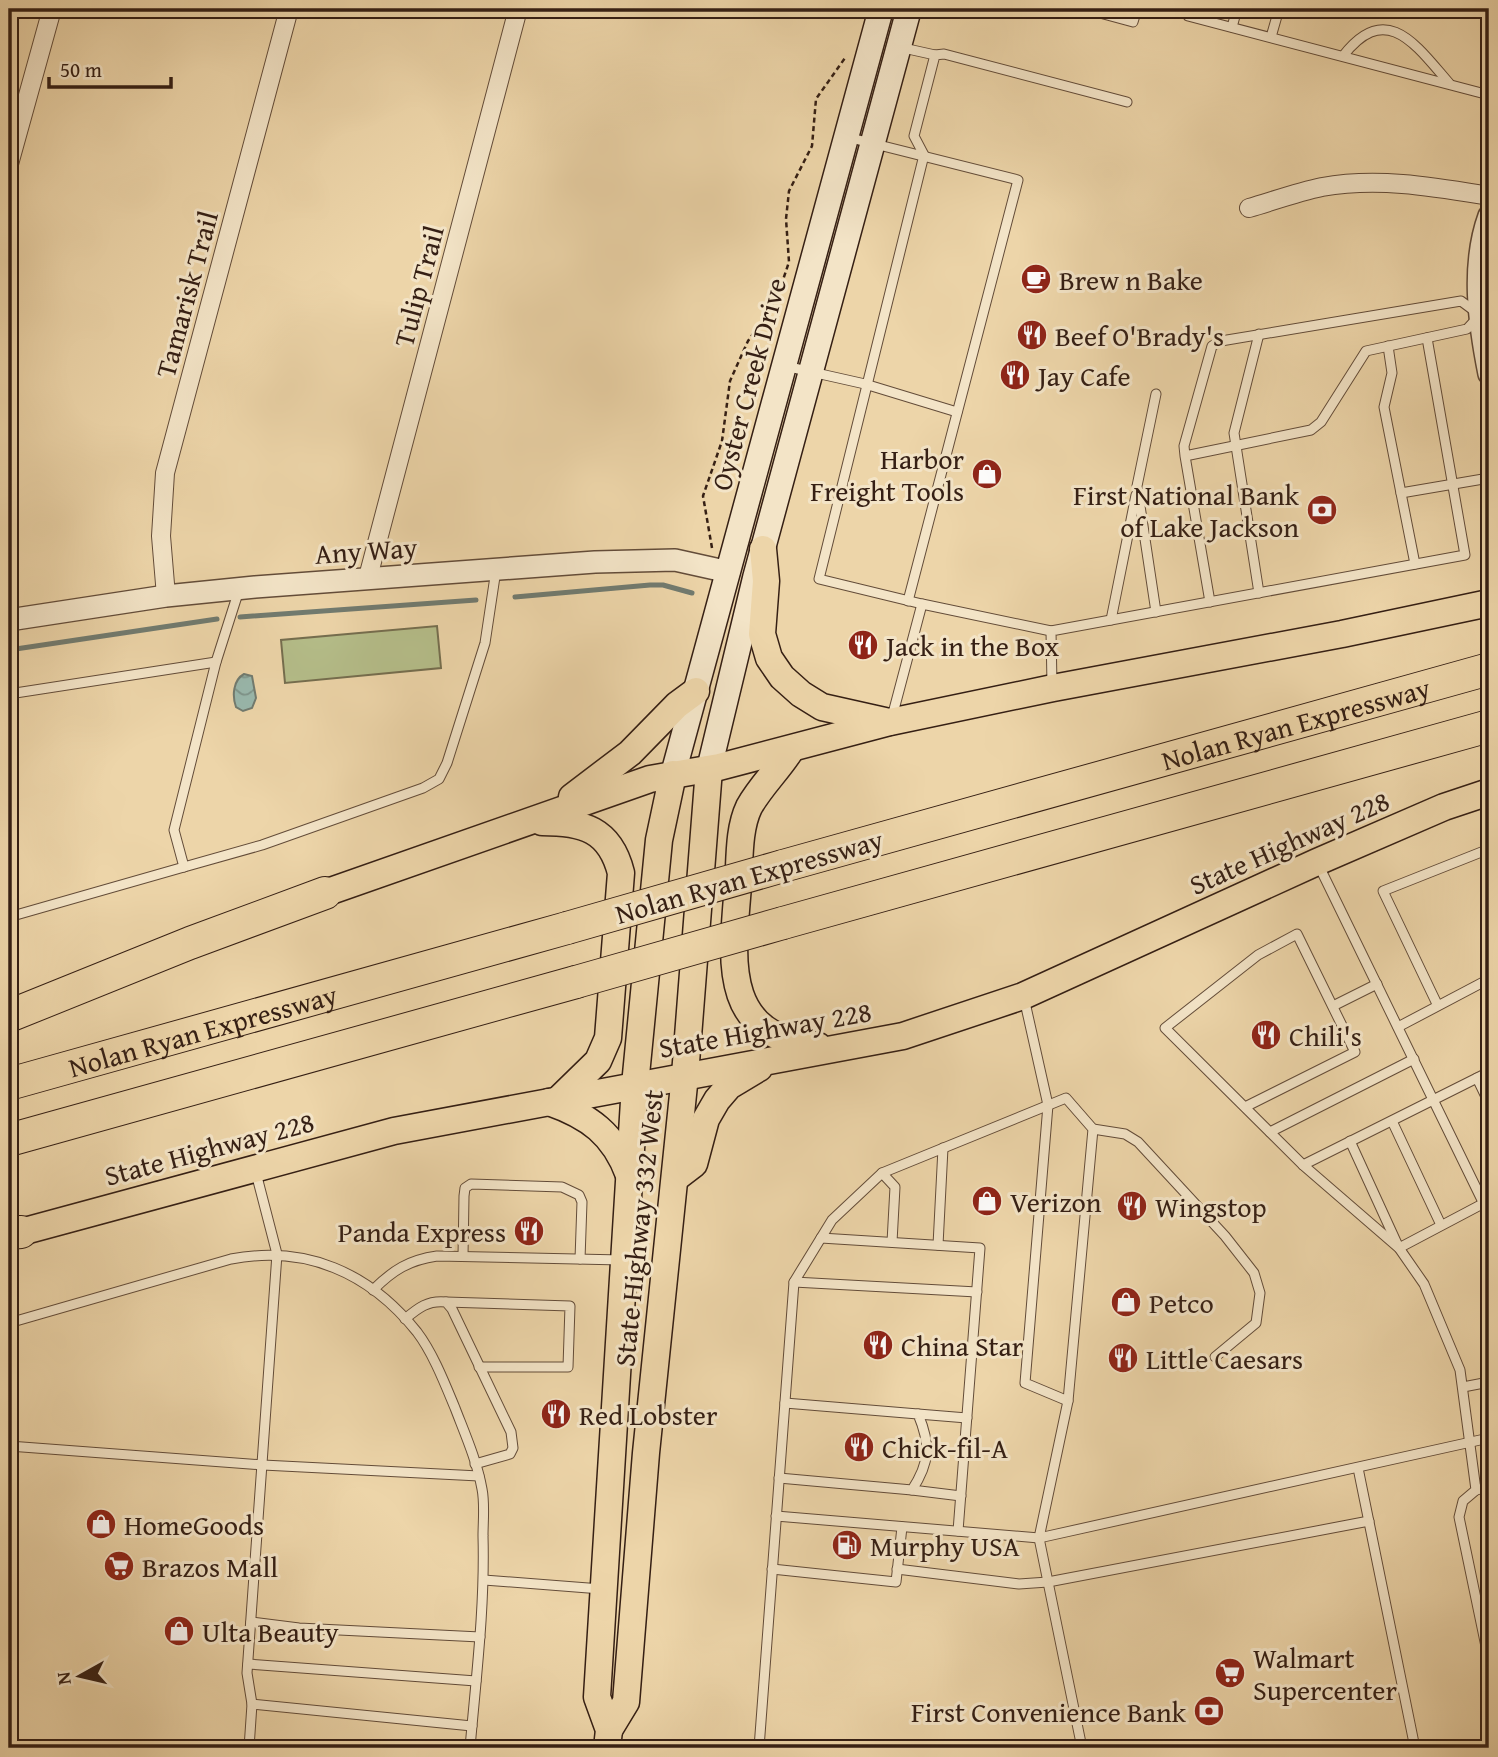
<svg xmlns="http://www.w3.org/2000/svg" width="1498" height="1757" font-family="'Gentium Book Plus',serif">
<defs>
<pattern id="water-waves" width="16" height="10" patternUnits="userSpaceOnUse" patternTransform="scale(1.75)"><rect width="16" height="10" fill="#99b8ad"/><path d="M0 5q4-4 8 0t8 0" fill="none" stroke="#7e958c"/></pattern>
</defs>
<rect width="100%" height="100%" fill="#edd5a9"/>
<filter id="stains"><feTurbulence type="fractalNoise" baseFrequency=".00286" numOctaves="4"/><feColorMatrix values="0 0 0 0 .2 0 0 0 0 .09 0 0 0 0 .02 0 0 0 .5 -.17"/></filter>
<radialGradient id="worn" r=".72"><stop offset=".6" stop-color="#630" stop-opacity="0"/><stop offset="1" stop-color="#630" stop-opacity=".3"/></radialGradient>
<path fill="#b5be8a" stroke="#756e4f" stroke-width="2" d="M437 626 441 668 285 683 281 640Z"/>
<path fill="url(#water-waves)" stroke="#717b70" stroke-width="2" d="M244 674 252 676 256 698 252 708 243 711 236 707C232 696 233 680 244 674Z"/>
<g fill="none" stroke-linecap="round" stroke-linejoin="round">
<g stroke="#717b70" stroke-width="5">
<path d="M515 597 650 585H663L692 593"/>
<path d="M240 617 476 600"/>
<path d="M9 650 217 619"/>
</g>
<g stroke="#634c39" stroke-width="11">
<g id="service">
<path d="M1085 9 1133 22 1137 9"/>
<path d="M1190 9 1188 16 1489 95"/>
<path d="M1232 27 1237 9"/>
<path d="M1271 37 1279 9"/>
<path d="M899 47 935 55"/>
<path d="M1343 56C1386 0 1416 45 1449 83"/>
<path d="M847 137 1018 180 908 601"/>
<path d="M1388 346 1392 373 1384 407 1415 564"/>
<path d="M785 366 865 384 957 412"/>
<path d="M1185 456 1311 430 1321 422 1366 351 1467 329 1480 315 1461 301 1221 341 1212 346 1184 446 1185 456 1210 602"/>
<path d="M1401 493 1489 478"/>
<path d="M1259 593 1234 433 1259 334"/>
<path d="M922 604 1051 631"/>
<path d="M1156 612 1137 486 1156 394"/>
<path d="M1111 620 1136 495"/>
<path d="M1052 685 1051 631 1465 555 1427 338"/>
<path d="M9 694 216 662"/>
<path d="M892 717 922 604 819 579 924 155 914 136 935 55 944 54 1127 102"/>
<path d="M1318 864 1483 1202"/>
<path d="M184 867 262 845 423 788 439 779 447 763 485 643 496 570"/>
<path d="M9 917 184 867 174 830 216 662 239 590"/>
<path d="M1024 998 1048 1105 1025 1383 1068 1401"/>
<path d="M1437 1004 1383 891 1489 849"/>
<path d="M1333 1006 1377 984"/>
<path d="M1398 1027 1489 979"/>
<path d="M1477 1078 1489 1103"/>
<path d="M1245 1107 1355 1052 1297 934 1258 955 1165 1028 1303 1165 1399 1248 1424 1284 1460 1370 1476 1490 1463 1501 1459 1517 1489 1661"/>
<path d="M1392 1121 1441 1225"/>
<path d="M1093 1129 1125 1134 1138 1142 1225 1236 1254 1273 1260 1293 1256 1323 1215 1357"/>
<path d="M1270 1132 1414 1059"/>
<path d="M1350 1141 1399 1248 1488 1201"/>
<path d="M1303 1165 1489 1072"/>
<path d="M882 1173 895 1187 892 1242"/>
<path d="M821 1238 980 1248 958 1531"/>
<path d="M938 1245 943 1148"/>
<path d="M463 1256 464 1196 465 1188 471 1184 562 1187 579 1195 582 1202 580 1259"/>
<path d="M794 1282 977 1292"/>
<path d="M373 1290C393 1270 409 1260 437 1256L622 1260"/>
<path d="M446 1302 570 1306 568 1367H479"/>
<path d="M405 1319C418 1308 428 1300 446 1302L452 1309 511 1432 513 1448 510 1454 475 1464"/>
<path d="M9 1323 231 1259C306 1245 369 1272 417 1332 433 1353 445 1384 455 1408 465 1434 477 1461 482 1489 485 1504 483 1521 483 1536 485 1607 476 1678 470 1748"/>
<path d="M1463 1387 1489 1382"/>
<path d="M918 1414 967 1418"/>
<path d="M9 1446 263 1465 479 1476"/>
<path d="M1358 1468 1415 1748"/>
<path d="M779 1478 912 1490C930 1462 931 1445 918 1414L785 1403"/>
<path d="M912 1490 961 1496"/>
<path d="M1476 1490 1489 1487"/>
<path d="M776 1516 1039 1538 1489 1438"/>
<path d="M772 1569 896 1582 902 1527"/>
<path d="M897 1569 1019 1584 1048 1582 1369 1521"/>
<path d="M484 1580 601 1589"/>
<path d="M251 1622 299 1628 480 1637"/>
<path d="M248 1664 476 1681"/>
<path d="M252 1704 472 1726"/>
<path d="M249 1748 252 1704 247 1673 277 1254 256 1173"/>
<path d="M759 1748 794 1282 832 1220 882 1173 1066 1098 1093 1129 1068 1401 1039 1538 1082 1748"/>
</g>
</g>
<g stroke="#634c39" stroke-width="20">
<g id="minor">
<path d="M9 164 52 9"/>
<path d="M1249 208C1273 201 1298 192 1322 187 1379 177 1434 187 1489 196"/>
<path d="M368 577 518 9"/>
<path d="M166 596 161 536 165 473 289 9"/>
</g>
</g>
<g stroke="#634c39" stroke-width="24">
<g id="tertiary">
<path d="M1489 216C1471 265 1479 324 1489 374"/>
<path d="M9 620 166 596 255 587 595 562 675 560 729 572"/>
</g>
</g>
<g stroke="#351f14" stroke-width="27">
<g id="secondary">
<path d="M709 769 755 578 909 9"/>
<path d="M673 774 881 9"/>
</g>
</g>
<g stroke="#351f14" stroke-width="29">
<g id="primary">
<path d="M763 549 766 581 762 634 769 658 782 677 801 694 822 707 889 722"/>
<path d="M790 751C778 770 760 787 749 807 738 830 740 861 738 886 732 959 720 1037 818 1046"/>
<path d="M572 797 630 753 677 705 696 691"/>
<path d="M542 822C583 822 610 829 621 873L608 1038 598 1061 558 1100"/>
<path d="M325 893 650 779 719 767 890 722 1053 688 1342 634 1489 603"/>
<path d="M549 1102C589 1116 614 1134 629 1175"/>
<path d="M677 1177 694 1164 706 1119 717 1100 729 1086 759 1068"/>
<path d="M21 1232 394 1131 903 1036 1023 996 1317 862 1444 807 1489 792"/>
<path d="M609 1730 626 1702 646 1453 685 1075 709 769"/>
<path d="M607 1748 609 1730 597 1697 635 1085 659 840 673 774"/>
</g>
</g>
<g stroke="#351f14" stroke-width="34">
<g id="motorway">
<path id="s1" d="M783 866 1489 669"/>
<path d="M783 923 1489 726"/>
<path d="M9 1016 190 943 325 893"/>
<path id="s2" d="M9 1084 567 928"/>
<path d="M9 1140 576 982"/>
<path d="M9 1233 21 1232"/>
</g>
</g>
<path stroke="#351f14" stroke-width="2.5" stroke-dasharray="5 3.5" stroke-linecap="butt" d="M712 548 703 496 722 441 730 381 748 341 776 301 789 262 786 219 789 191 812 146 816 99 845 58"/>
<use href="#service" stroke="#f3e4c7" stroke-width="9"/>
<use href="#minor" stroke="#f3e4c7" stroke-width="18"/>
<use href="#tertiary" stroke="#f3e4c7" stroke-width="21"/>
<use href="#secondary" stroke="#f3e4c7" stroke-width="24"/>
<use href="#primary" stroke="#edd5a9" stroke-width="26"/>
<use href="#motorway" stroke="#edd5a9" stroke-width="32"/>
<g stroke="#351f14" stroke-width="34" stroke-linecap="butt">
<g id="motorway-bridge">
<path d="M567 928 783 866"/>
<path d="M576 982 783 923"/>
</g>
</g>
<use href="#motorway-bridge" stroke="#edd5a9" stroke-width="32"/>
</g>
<defs>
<g id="cafe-disc" transform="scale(1.575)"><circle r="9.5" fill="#8f2418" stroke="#f3e4c7"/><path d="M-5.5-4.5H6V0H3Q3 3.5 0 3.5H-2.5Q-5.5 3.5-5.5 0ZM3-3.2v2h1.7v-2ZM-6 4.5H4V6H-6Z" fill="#fff"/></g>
<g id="restaurant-disc" transform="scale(1.575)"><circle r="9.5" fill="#8f2418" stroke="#f3e4c7"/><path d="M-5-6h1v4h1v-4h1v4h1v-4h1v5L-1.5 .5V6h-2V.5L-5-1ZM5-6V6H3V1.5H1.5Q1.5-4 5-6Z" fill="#fff"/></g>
<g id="shop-disc" transform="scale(1.575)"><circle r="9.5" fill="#8f2418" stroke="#f3e4c7"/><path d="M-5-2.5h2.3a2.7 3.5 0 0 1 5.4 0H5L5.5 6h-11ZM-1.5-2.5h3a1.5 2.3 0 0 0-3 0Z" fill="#fff"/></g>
<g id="bank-disc" transform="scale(1.575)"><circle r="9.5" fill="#8f2418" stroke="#f3e4c7"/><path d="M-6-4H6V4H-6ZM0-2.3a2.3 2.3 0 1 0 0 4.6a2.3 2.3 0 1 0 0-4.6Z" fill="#fff"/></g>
<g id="fuel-disc" transform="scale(1.575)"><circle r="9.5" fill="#8f2418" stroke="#f3e4c7"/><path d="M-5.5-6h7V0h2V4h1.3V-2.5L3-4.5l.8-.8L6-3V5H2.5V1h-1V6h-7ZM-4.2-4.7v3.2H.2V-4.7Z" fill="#fff"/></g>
<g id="supermarket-disc" transform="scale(1.575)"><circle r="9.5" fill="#8f2418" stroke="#f3e4c7"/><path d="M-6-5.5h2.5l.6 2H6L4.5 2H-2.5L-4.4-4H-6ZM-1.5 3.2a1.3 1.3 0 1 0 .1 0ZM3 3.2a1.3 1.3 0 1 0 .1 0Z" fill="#fff"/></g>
</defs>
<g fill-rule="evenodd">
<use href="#cafe-disc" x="1036" y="279"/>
<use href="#restaurant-disc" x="1032" y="335"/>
<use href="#restaurant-disc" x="1015" y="375"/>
<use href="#shop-disc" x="987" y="474"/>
<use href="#bank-disc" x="1322" y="510"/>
<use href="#restaurant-disc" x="863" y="645"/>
<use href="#restaurant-disc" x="1266" y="1035"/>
<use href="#shop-disc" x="987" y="1201"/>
<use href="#restaurant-disc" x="1132" y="1206"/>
<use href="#restaurant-disc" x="529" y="1231"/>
<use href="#shop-disc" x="1126" y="1302"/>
<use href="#restaurant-disc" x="878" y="1345"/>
<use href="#restaurant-disc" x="1123" y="1358"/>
<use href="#restaurant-disc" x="556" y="1414"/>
<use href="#restaurant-disc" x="859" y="1447"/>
<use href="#shop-disc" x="101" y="1524"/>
<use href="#fuel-disc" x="847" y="1545"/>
<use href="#supermarket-disc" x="119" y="1566"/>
<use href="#shop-disc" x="179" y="1631"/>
<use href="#supermarket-disc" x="1230" y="1673"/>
<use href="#bank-disc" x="1209" y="1711"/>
</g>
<g text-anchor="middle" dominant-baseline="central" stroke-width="6" stroke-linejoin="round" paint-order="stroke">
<g font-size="28" fill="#351f14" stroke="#f3e4c7" text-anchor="start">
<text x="1059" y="279">Brew n Bake</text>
<text x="1055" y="335">Beef O'Brady's</text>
<text x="1038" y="375">Jay Cafe</text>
<text x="964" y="458" text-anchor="end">Harbor<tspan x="964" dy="32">Freight Tools</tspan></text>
<text x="1299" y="494" text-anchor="end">First National Bank<tspan x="1299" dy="32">of Lake Jackson</tspan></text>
<text x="886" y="645">Jack in the Box</text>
<text x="1289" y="1035">Chili's</text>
<text x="1010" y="1201">Verizon</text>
<text x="1155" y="1206">Wingstop</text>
<text x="506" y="1231" text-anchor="end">Panda Express</text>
<text x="1149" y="1302">Petco</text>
<text x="901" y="1345">China Star</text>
<text x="1146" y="1358">Little Caesars</text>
<text x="579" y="1414">Red Lobster</text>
<text x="882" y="1447">Chick-fil-A</text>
<text x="124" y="1524">HomeGoods</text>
<text x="870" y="1545">Murphy USA</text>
<text x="142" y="1566">Brazos Mall</text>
<text x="202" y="1631">Ulta Beauty</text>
<text x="1253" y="1657">Walmart<tspan x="1253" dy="32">Supercenter</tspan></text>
<text x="1186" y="1711" text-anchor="end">First Convenience Bank</text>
</g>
<g font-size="28" fill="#351f14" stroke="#f3e4c7">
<text transform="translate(418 286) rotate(-75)">Tulip Trail</text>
<text transform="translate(186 294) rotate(-75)">Tamarisk Trail</text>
<text transform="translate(748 384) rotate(-75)">Oyster Creek Drive</text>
<text transform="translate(366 550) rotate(-4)">Any Way</text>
<text stroke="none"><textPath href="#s1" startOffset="532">Nolan Ryan Expressway</textPath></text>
<text transform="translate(1289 842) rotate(-24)">State Highway 228</text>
<text transform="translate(749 876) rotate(-16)">Nolan Ryan Expressway</text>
<text stroke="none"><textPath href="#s2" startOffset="201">Nolan Ryan Expressway</textPath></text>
<text transform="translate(765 1029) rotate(-10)">State Highway 228</text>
<text transform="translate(209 1148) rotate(-15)">State Highway 228</text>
<text transform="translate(638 1228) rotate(-84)">State Highway 332 West</text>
</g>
</g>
<rect width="1498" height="1757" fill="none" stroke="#edd5a9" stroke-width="35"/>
<rect x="10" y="10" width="1477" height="1736" fill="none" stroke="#351f14" stroke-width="3.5"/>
<rect x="18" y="18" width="1463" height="1722" fill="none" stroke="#351f14" stroke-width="2"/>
<g transform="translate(80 1676) rotate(262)" stroke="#f3e4c7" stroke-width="5" paint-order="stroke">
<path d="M0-5L12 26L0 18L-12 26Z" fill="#351f14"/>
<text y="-10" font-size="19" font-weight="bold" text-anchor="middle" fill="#351f14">N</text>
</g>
<path d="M49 77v10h122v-10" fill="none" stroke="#351f14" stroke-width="3.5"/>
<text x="60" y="77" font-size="21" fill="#351f14" stroke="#f3e4c7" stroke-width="5" paint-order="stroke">50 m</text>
<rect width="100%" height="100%" filter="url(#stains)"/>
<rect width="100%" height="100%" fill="url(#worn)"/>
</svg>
